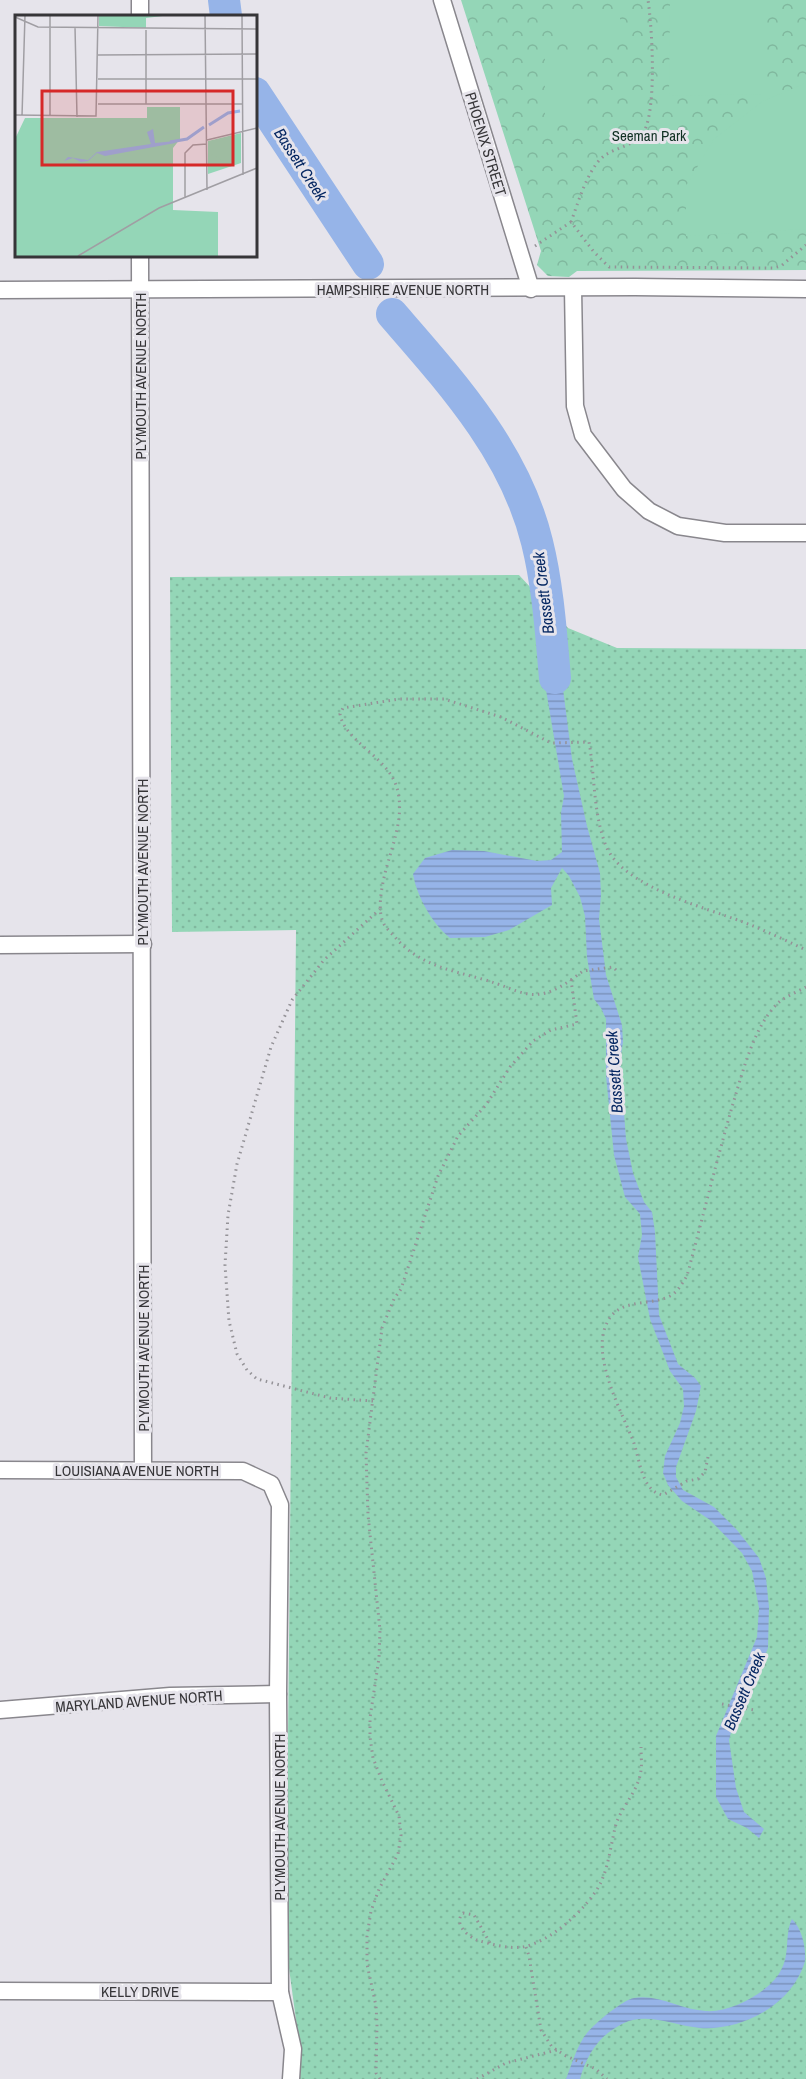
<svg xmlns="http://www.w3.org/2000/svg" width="806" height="2079" font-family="'Archivo Narrow',sans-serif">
<defs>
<pattern id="grass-dots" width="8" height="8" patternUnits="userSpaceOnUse" patternTransform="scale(1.5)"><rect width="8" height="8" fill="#94d6b7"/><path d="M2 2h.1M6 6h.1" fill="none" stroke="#80b89e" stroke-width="1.8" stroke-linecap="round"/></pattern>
<pattern id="forest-crowns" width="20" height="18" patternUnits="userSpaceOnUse" patternTransform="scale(1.5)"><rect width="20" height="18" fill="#94d6b7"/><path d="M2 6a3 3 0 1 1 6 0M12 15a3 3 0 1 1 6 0" fill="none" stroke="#80b89e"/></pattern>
<pattern id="water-rules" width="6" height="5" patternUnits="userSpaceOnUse" patternTransform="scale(1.5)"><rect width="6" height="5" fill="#96b4e8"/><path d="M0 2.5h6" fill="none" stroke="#7b93bd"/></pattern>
</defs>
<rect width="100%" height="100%" fill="#e6e4eb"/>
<path fill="url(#grass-dots)" d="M519 575 568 628 617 648 806 649V2079H300L301 2057 286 1946 296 930 172 932 170 577Z"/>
<path fill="url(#forest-crowns)" d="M461 0H806V270L577 271 569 277 548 276 537 265 541 251Z"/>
<g fill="#94d6b7">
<path d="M670 0H765V94L669 96Z"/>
<rect x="557" y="11" width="63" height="29"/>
<rect x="545" y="51" width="40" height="72"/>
<path d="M806 83V229L686 236V186L714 139 763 101Z"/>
</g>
<g fill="url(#water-rules)">
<path d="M544 633 564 636 562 681 572 759 587 826 600 873 601 895 599 919 606 975 622 1025 623 1042 620 1060 626 1139 633 1173 644 1202 652 1212 655 1232 659 1315 678 1364 695 1378 701 1386 696 1411 676 1467V1477L683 1490 714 1507 737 1530 759 1558 766 1578 769 1607 768 1648 746 1702 733 1725 729 1740 736 1788 744 1812 764 1829 759 1838 747 1828 728 1819 716 1797V1736L757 1637 759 1608 752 1571 742 1553 710 1520 682 1501 668 1485 663 1473 665 1456 680 1423 684 1406 683 1389 670 1371 650 1319 638 1257 642 1235 640 1214 625 1197 614 1155 606 1076V1019L601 1008 594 999 587 957 585 916 580 897 569 876 562 868 551 888 552 905 509 930 485 937 450 938C432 923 417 897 413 874L425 858 452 850 484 851 537 861 551 860 562 852 561 813 564 796 546 690Z"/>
<path d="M792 1919C802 1929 806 1947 805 1961 793 2004 743 2031 700 2028 676 2026 647 2012 624 2023 599 2035 587 2054 580 2079H566C572 2064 577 2045 587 2033 594 2024 624 1999 634 1998 659 1994 681 2010 706 2011 730 2013 768 1993 780 1972 791 1954 784 1935 792 1919Z"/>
</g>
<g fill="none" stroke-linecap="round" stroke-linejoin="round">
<g stroke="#96b4e8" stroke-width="32">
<path d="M224 0 226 16"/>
<path d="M255 93 368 264"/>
<path d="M392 314C451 382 515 452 537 542 548 586 551 633 555 678"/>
</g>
<g stroke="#89878d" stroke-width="19">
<g id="street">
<path d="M140 0V16"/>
<path d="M442 0 531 289"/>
<path d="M140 255 143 1469"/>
<path d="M573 288 575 406 583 435 624 489 649 511 678 526 725 533H806"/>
<path d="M0 290 635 287 806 289"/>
<path d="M0 945 143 944"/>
<path d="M0 1470 243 1471 271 1484 280 1505 278 1694 280 1992 293 2049 291 2079"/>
<path d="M0 1710 170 1696 278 1694"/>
<path d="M0 1991 280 1992"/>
</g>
</g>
<g stroke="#949297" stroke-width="3" stroke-dasharray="1.5 4.5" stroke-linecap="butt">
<path d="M571 222C578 203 588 168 604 156 615 148 631 146 641 136 658 118 652 26 648 0"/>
<path d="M535 246 571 222 594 252 609 267 773 268 781 266 806 245"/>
<path d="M571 980 583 971 613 967 617 971"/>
<path d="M373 1401 330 1398 257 1379 247 1370 237 1354 229 1321 225 1265 228 1215 237 1164 271 1047 292 1000 324 960 380 909"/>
<path d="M708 1457 705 1472 698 1479 687 1481 663 1495C640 1491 640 1456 632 1438 620 1409 592 1356 606 1325 617 1297 648 1307 670 1296 678 1292 682 1283 687 1276 702 1220 716 1163 732 1107 742 1075 753 1027 778 1003 786 996 797 992 806 987"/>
<path d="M722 1704 754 1710"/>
<path d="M490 1943 474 1915 463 1913C453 1923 467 1936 477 1940 490 1944 508 1949 522 1947 550 1943 589 1907 601 1882 609 1865 611 1843 616 1824 622 1806 639 1790 641 1770 642 1763 641 1755 641 1747"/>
<path d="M526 1947 529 1956 541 2030 552 2047 566 2056 596 2069 607 2079"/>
<path d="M380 2079 376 2073 377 2024 376 2006 367 1964V1936L371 1911 379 1889 398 1854 401 1835 399 1816 382 1781 373 1758 370 1737V1718L379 1658 380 1630 368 1515 366 1453 382 1328 394 1299 401 1289 438 1176 458 1136 486 1105 510 1067 533 1041 551 1030 577 1024 571 980C532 1007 522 990 482 979 449 970 417 964 394 936 390 932 385 927 383 922 376 907 384 875 389 859 395 838 403 815 398 792 391 757 345 743 340 714L343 708 399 699H444L501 717 551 743 589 742C595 776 593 813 606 846 623 887 704 907 743 922 764 930 785 940 806 950"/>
<path d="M477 2079 506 2063 557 2050"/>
</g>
<use href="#street" stroke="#fff" stroke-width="16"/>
</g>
<g text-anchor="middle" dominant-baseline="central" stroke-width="6" stroke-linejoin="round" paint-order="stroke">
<g font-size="15" fill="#103023" stroke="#e6e4eb">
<text x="649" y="135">Seeman Park</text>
</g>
<g font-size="15" fill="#363538" stroke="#e6e4eb">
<text transform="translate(486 144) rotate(73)">PHOENIX STREET</text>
<text x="403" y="289">HAMPSHIRE AVENUE NORTH</text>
<text transform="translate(140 376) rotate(-90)">PLYMOUTH AVENUE NORTH</text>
<text transform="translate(142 862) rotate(-90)">PLYMOUTH AVENUE NORTH</text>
<text transform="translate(143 1348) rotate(-90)">PLYMOUTH AVENUE NORTH</text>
<text x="137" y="1470">LOUISIANA AVENUE NORTH</text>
<text transform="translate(139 1701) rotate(-4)">MARYLAND AVENUE NORTH</text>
<text transform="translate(279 1817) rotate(-90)">PLYMOUTH AVENUE NORTH</text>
<text x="140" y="1991">KELLY DRIVE</text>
</g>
<g font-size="16" font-style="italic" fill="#052762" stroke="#e6e4eb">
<text transform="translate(301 164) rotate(57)">Bassett Creek</text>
<text transform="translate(543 593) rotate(-97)">Bassett Creek</text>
<text transform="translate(614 1072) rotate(-94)">Bassett Creek</text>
<text transform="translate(744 1691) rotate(-67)">Bassett Creek</text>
</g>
</g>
<g transform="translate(15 15)">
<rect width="242" height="242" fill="#e6e4eb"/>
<path d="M132 92H165V124L158 133V195L203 197V241H0V124L10 103H132Z" fill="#94d6b7"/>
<path d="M84 0H156L131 3V13L84 11ZM226 118V148L193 159V126Z" fill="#94d6b7"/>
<path d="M209 138H222V146L197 151 196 139 209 146Z" fill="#94d6b7"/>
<path d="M138 114 140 128 160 126V128L90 141 82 138 73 146 66 147 58 143 49 146 53 142 73 145 82 137 136 129 132 117Z" fill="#96b4e8"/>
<path fill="none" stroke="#96b4e8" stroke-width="3" d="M194 110 213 98 225 96M155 127 172 124 189 112"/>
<path fill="none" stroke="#a09ea3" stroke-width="1.5" d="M190 0 192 175M227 0 228 160M0 2 23 12 242 14M60 12 62 102M131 15V89M83 40 242 39M83 64H242M83 89H227M0 100 81 101 83 0M7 101 10 0M35 101V0M192 125 242 113M170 183V138L178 130 192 129M63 241 144 193 242 153"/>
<path fill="#d62828" fill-opacity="0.15" stroke="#d62828" stroke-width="3" d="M27 76H218V150H27Z"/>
<rect width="242" height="242" fill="none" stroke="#363538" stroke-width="3"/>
</g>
</svg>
